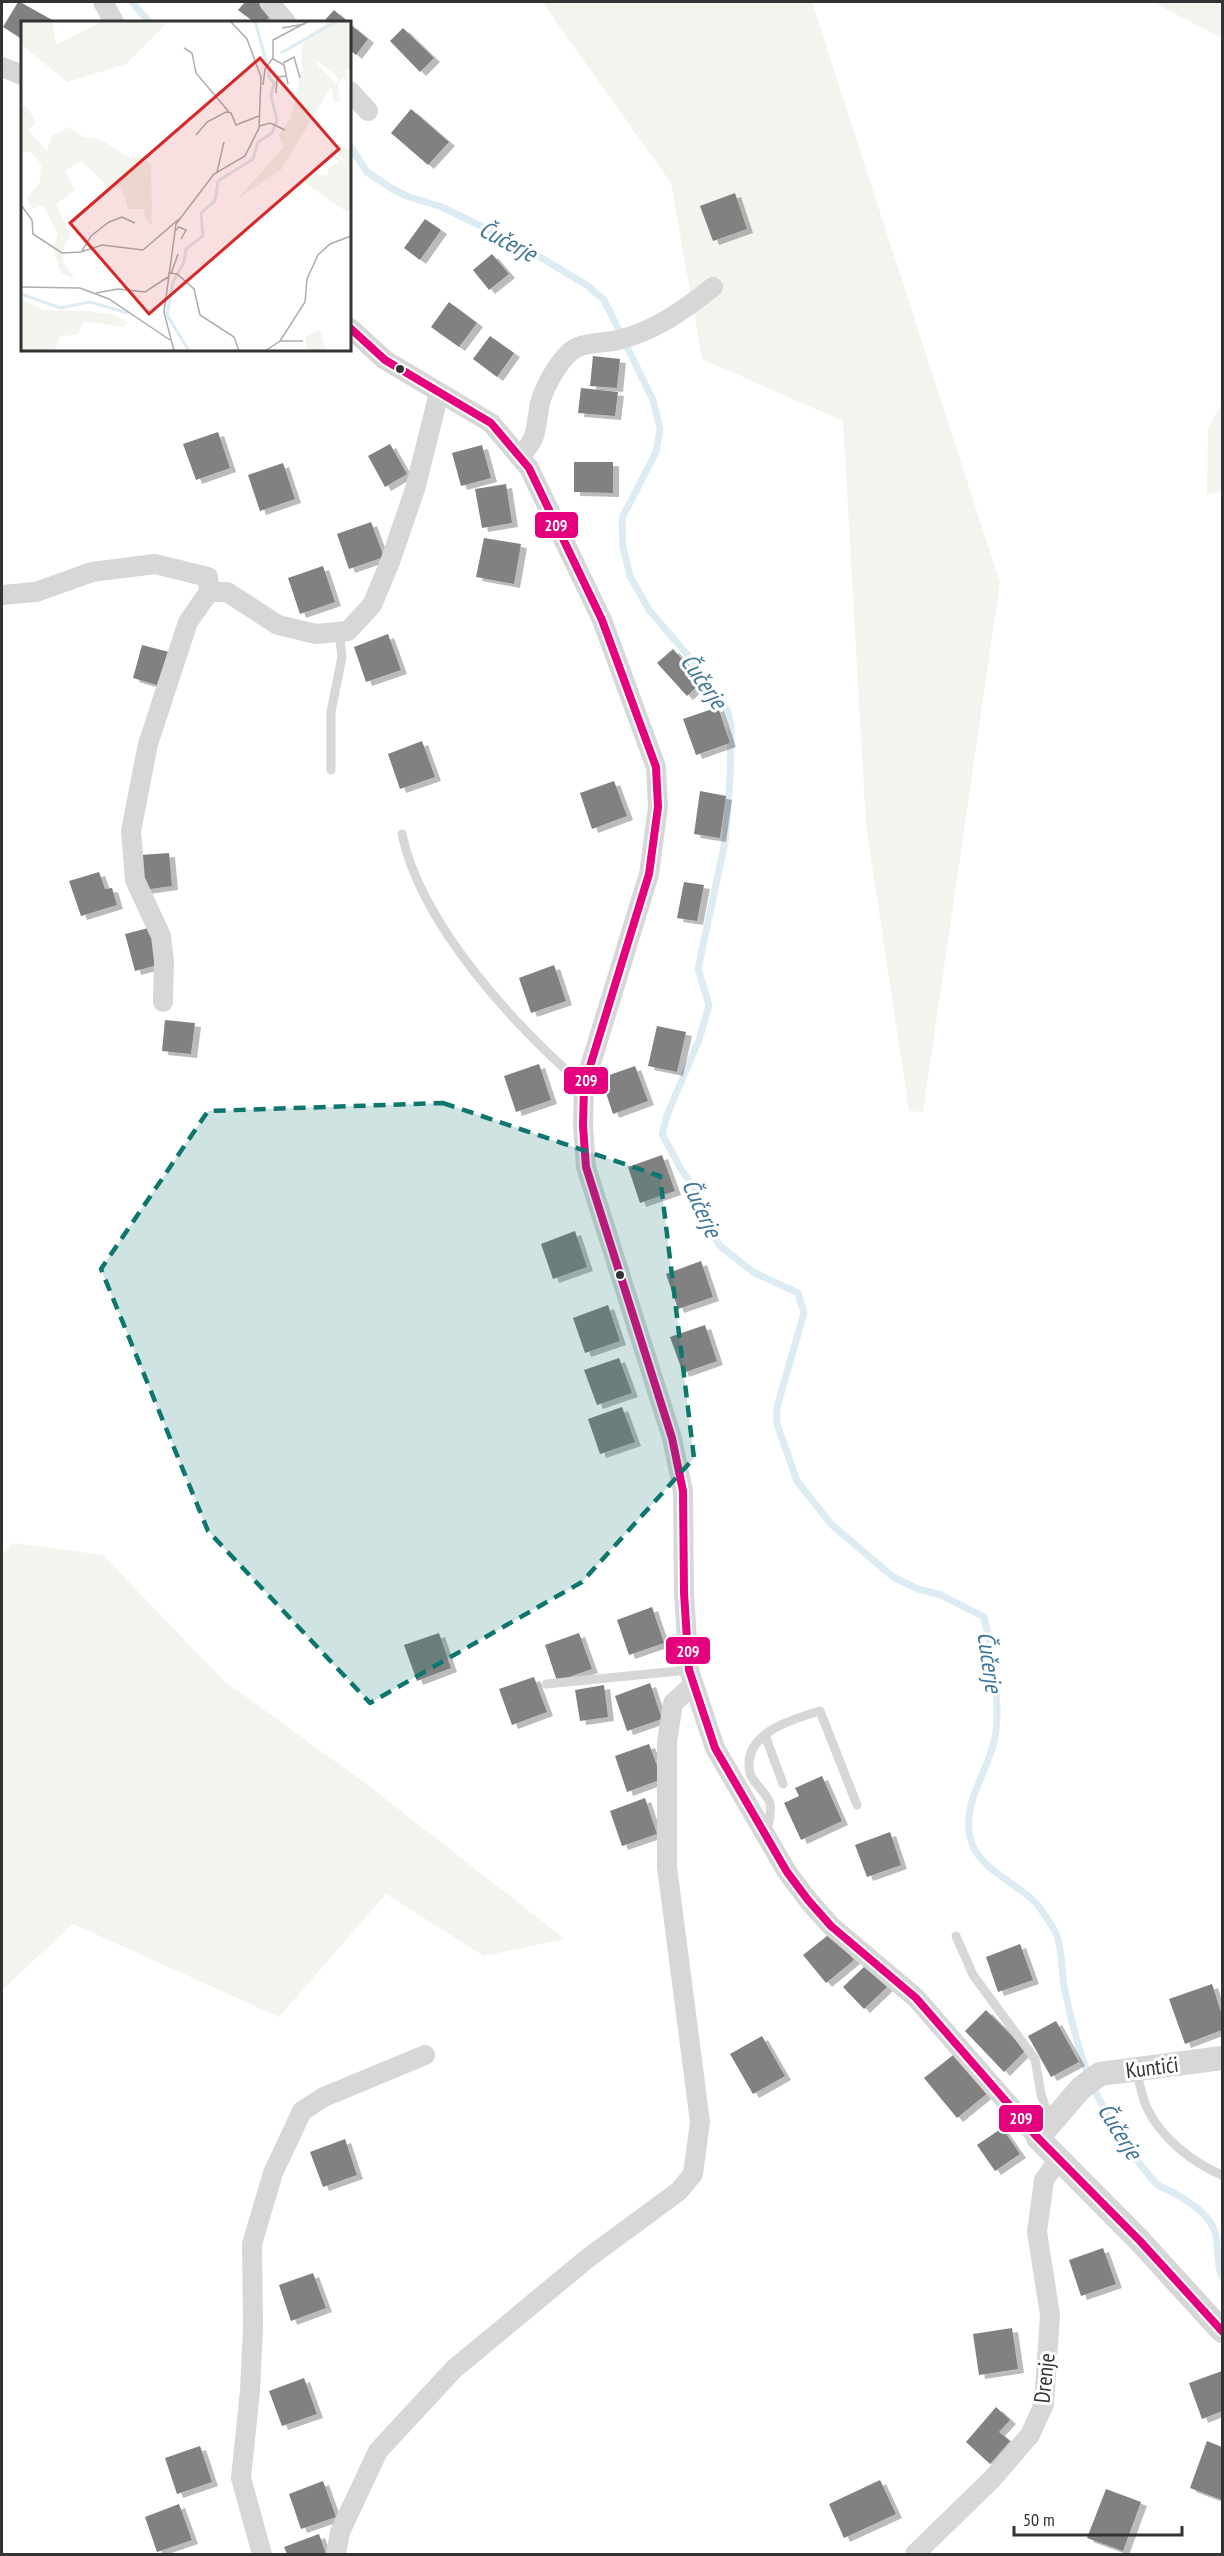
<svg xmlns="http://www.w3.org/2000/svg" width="1224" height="2556" font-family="'PT Sans Narrow',sans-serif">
<defs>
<filter id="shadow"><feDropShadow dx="6" dy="4" stdDeviation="0" flood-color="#0004"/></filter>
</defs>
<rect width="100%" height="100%" fill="#fff"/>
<g fill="#f1f5ed">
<path d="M542 2H812L1000 583 923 1112 909 1111 866 825 843 421 702 359 671 183Z"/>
<path d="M1159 2H1222V38L1156 4Z"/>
<path d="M1222 403V491L1207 495 1208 429Z"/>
<path d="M13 1543 103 1555 223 1680 365 1783 565 1939 484 1956 386 1894 279 2017 73 1924 2 1990V1554Z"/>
</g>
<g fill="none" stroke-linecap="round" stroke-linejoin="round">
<g stroke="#ddebf3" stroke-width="7">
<path d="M132 2 149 22"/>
<path d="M350 146 367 172 391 188 409 197 442 207 522 246 588 286 604 300 653 400 660 429 656 452 622 518 623 547 630 576 649 610 698 667 727 710 731 724 730 779 725 842 698 969 709 1005 699 1040 667 1115 662 1134 681 1169 697 1192 706 1223 720 1246 753 1272 798 1293 804 1313 777 1407V1424L797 1481 831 1524 893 1577 918 1589 941 1595 984 1617C992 1649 1002 1710 994 1742 986 1775 963 1801 970 1837 978 1874 1027 1884 1044 1914 1048 1920 1053 1927 1056 1933 1063 1950 1061 1973 1065 1991 1072 2025 1081 2060 1095 2091 1107 2116 1138 2166 1158 2185 1163 2189 1169 2190 1174 2193 1188 2201 1204 2211 1212 2225 1221 2241 1214 2258 1222 2277"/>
</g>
</g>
<g fill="#818181" filter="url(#shadow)">
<path d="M18 2H20L56 22H22V39L3 27Z"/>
<path d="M245 2H262L274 12 265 22H254L238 10Z"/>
<path d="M334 10 348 22H323Z"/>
<path d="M350 24 368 39 356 55 350 50Z"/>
<path d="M403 28 434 58 420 72 390 41Z"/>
<path d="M411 109 449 142 428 165 391 133Z"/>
<path d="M735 193 747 229 713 241 700 206Z"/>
<path d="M425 219 441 230 420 260 404 248Z"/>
<path d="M492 254 509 274 489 290 473 270Z"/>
<path d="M449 302 477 323 459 347 431 327Z"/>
<path d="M490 336 514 353 497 377 473 359Z"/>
<path d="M593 356 620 359 617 388 590 386Z"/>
<path d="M581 388 618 392 615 416 578 413Z"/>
<path d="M218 432 230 468 196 480 183 444Z"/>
<path d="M390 444 407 474 385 487 368 456Z"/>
<path d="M482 445 491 478 461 486 452 453Z"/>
<path d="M574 462H613V493L574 492Z"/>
<path d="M283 463 295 499 260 511 248 475Z"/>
<path d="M506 484 512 523 482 528 475 489Z"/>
<path d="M371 522 384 557 349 569 337 534Z"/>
<path d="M484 538 521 544 514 584 476 577Z"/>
<path d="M323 566 335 602 300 614 288 578Z"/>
<path d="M388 634 401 670 366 682 354 647Z"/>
<path d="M142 645 169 652 160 686 133 678Z"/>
<path d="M673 649 702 682 687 696 657 663Z"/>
<path d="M718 707 730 743 696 755 683 719Z"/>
<path d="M422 741 435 777 400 789 388 754Z"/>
<path d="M614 781 627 816 592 829 580 793Z"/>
<path d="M700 791 726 796 720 838 694 834Z"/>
<path d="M169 853 172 886 143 890 140 855Z"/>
<path d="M99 872 105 889 112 888 117 905 81 916 69 881Z"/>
<path d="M684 882 704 885 697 921 677 918Z"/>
<path d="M152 927 161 964 135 971 125 934Z"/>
<path d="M554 965 566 1001 531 1013 519 978Z"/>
<path d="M165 1020 195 1023 191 1054 162 1051Z"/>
<path d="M657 1026 686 1032 677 1072 648 1066Z"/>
<path d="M539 1064 551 1100 516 1112 504 1076Z"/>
<path d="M635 1066 648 1101 613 1114 601 1078Z"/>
<path d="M662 1155 675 1191 640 1203 628 1167Z"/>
<path d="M575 1231 587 1267 553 1279 541 1244Z"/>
<path d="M701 1261 713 1297 678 1309 666 1274Z"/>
<path d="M608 1305 620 1341 585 1353 573 1318Z"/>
<path d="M705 1325 717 1361 683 1373 670 1337Z"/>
<path d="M619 1358 632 1393 597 1405 584 1370Z"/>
<path d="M622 1407 635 1442 600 1454 588 1419Z"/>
<path d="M652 1607 664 1643 629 1655 617 1620Z"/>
<path d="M439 1633 451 1668 417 1681 404 1645Z"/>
<path d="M579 1633 592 1669 557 1681 545 1645Z"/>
<path d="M534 1677 547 1712 512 1725 499 1689Z"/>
<path d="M650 1683 662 1719 627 1731 615 1696Z"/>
<path d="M604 1685 608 1717 580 1721 575 1690Z"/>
<path d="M649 1744 662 1779 627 1792 615 1756Z"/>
<path d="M822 1776 842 1821 801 1840 784 1803 799 1796 795 1788Z"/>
<path d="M645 1798 657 1834 622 1846 610 1811Z"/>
<path d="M890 1832 901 1865 867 1877 855 1845Z"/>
<path d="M832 1932 854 1960 826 1983 803 1955Z"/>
<path d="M1020 1944 1033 1980 998 1992 986 1957Z"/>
<path d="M866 1965 887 1987 864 2009 843 1987Z"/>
<path d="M1212 1984 1222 2015V2030L1185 2044 1169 1999Z"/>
<path d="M986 2010 1026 2050 1004 2072 965 2031Z"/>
<path d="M1056 2021 1079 2062 1051 2077 1028 2036Z"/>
<path d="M762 2036 785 2076 753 2094 730 2054Z"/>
<path d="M957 2052 989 2092 957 2118 924 2078Z"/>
<path d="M1002 2128 1020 2154 995 2171 977 2145Z"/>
<path d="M345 2139 357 2175 323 2187 310 2152Z"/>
<path d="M1103 2248 1116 2284 1081 2296 1069 2260Z"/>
<path d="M313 2273 326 2308 291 2321 279 2285Z"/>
<path d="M1012 2328 1018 2369 979 2375 973 2334Z"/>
<path d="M1222 2371V2411L1202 2419 1189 2383Z"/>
<path d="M304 2378 317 2414 282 2426 269 2391Z"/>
<path d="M996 2407 1010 2420 999 2432 1010 2441 990 2464 966 2442Z"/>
<path d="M1207 2441 1222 2447V2500L1190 2488Z"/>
<path d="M200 2446 212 2482 177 2494 165 2458Z"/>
<path d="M880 2480 896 2514 844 2538 829 2504Z"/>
<path d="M323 2481 336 2517 301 2529 289 2494Z"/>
<path d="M1106 2489 1141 2502 1123 2551 1087 2538Z"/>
<path d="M179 2504 192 2540 157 2552 145 2517Z"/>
<path d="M319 2534 326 2554H287L284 2547Z"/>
</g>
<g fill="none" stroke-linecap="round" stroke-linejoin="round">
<g stroke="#d7d7d7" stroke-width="9">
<path d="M331 770V712L342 657 339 632"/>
<path d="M402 834C421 925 515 1026 584 1086"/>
<path d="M546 1684 689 1670"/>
<path d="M765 1735 783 1784"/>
<path d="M767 1833C768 1824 772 1813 770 1804 768 1793 753 1784 750 1773 741 1733 793 1719 820 1711L857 1805"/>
<path d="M956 1936 973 1975 1035 2059 1041 2094 1045 2106 1054 2117"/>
<path d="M1136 2072C1140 2083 1142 2097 1147 2108 1161 2138 1193 2163 1222 2175"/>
</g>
<g stroke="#d7d7d7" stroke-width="20">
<path d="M103 2 114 22"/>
<path d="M269 2 286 22"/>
<path d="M2 67 22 75"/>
<path d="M350 91 368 111"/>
<path d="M350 328 385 360 491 423 529 468 602 620 656 767 658 807 649 874 584 1086 583 1126 586 1167 672 1438 683 1491 684 1593 689 1670 715 1748 787 1872 808 1900 831 1926 916 1998 1038 2138"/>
<path d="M519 456C539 439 535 427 540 403 544 388 556 366 567 355 579 341 601 344 618 340 655 331 684 310 713 287"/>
<path d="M2 595 36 592 92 572 155 564 208 577 209 592"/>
<path d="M163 1002 164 961 161 936 135 880 131 831 148 744 188 622 209 592H227L278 625 316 634 348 631 372 605 390 562 415 489 439 393"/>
<path d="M262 2554 241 2478 250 2391 253 2327 252 2244 273 2173 302 2111 324 2097 425 2055"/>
<path d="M336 2554 340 2532 378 2451 454 2369 588 2258 679 2191 693 2174 700 2122 667 1867V1742L673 1703 692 1686"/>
<path d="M915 2554 992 2479 1030 2435 1044 2404 1050 2315 1037 2232 1044 2180 1059 2159"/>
</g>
<path stroke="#d7d7d7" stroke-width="24" d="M1222 2058 1100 2074 1081 2088 1038 2138 1140 2241 1222 2331"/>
<g stroke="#fff" stroke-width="12">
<path id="bus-1" d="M350 328 385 360 491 423 529 468 602 620 656 767 658 807 649 874 584 1086 583 1126 586 1167 672 1438 683 1491 684 1593 689 1670 715 1748 787 1872 808 1900 831 1926 916 1998 1038 2138 1140 2241 1222 2331"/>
</g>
<use href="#bus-1" stroke="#e5007d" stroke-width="8"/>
</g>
<path fill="#0f766e" fill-opacity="0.2" stroke="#0f766e" stroke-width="4.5" stroke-dasharray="12 8" stroke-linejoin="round" d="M443 1103 660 1176 694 1458 582 1582 370 1703 208 1531 101 1269 208 1111Z"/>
<g fill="#333" stroke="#fff" stroke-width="2">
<circle cx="400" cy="369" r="5"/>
<circle cx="620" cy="1275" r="5"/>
</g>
<g text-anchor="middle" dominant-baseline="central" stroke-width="6" stroke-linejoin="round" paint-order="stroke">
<g font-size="22" fill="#333" stroke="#fff">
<text transform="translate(1152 2067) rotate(-7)">Kuntići</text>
<text transform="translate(1044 2378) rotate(-84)">Drenje</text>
</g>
<g font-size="24" font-style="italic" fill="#3f7597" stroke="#fff">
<text transform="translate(508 241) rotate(28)">Čučerje</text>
<text transform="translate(704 681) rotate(55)">Čučerje</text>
<text transform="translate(702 1208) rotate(65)">Čučerje</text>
<text transform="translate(990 1662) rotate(82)">Čučerje</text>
<text transform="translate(1120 2131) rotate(58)">Čučerje</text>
</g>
</g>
<g transform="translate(21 21)">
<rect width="330" height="330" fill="#fff"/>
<path d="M0 0H32L35 24 82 0 146 2 105 43 46 61 0 23ZM309 0H330V47L324 49 327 61 321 57 317 62 315 54 298 41 295 43 317 64 319 80H313L310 66 260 149 216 178 262 127 258 113 269 99 281 47 280 27 287 14ZM0 85 7 87 15 102 7 109 26 130 31 115 48 106 62 116 79 118 106 135 125 138 130 145 131 204 125 200 123 188H107L101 167 86 165 61 140 44 150 54 169 35 183 49 215 43 225 42 241 54 258 40 252 32 227 37 213 22 184 12 188 6 177 19 161 20 143 10 131H0ZM313 123 330 128V188L326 191 280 159 294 153 307 155V147L318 142 312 134 327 142 315 131ZM0 278 23 289 68 290 95 294 106 301 102 306 63 300 56 314 39 315 34 330H0ZM299 308 305 330H286L284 317Z" fill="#f1f5ed"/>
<path fill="none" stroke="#ddebf3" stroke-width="3" d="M234 0 245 40M260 32 316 0M0 273 39 287 69 281 107 292M168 330 146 294 152 261 163 241 165 228 182 215 180 192 194 180 197 160 232 138 237 121 251 112 256 99 250 75 253 62 248 56V45"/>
<path fill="none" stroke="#adadad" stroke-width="1.5" d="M261 7 284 3M163 27 171 32 175 52 208 91M252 38 263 44 267 63M262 42 273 36 279 57M242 64 244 48 252 37V19L288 0M255 72 256 56 266 55M239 105 249 102 264 109M175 114 186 101 205 91 210 92 215 104 238 95M196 151 203 121M0 184 11 199 12 213 41 232 60 231 81 224 122 229 158 198M155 209 158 206 165 209 160 218M61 230 70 215 88 201 101 196 114 202M147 252 156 253 173 268 179 294 213 316 218 330M150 253 157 233M0 266 59 267 88 278 149 319M75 272 97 268 124 271 147 256M260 320H282M153 330 143 291 155 203 193 153 224 135 238 107 240 56 226 18 209 0M244 330 259 320 284 281 286 258 297 234 309 223 330 215"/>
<path fill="#d62828" fill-opacity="0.15" stroke="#d62828" stroke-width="3" d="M239 37 318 128 128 293 49 202Z"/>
<rect width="330" height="330" fill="none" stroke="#333" stroke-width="3"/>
</g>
<g stroke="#fff" stroke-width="2">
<rect x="534" y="511" width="45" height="28" rx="6" fill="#e5007d"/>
<rect x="563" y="1066" width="46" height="29" rx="6" fill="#e5007d"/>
<rect x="665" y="1636" width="46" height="29" rx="6" fill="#e5007d"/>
<rect x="998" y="2104" width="46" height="29" rx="6" fill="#e5007d"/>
</g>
<g font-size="16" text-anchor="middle" font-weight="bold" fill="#fff">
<text x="556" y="531">209</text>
<text x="586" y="1086">209</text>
<text x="688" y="1657">209</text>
<text x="1021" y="2124">209</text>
</g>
<rect width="1224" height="2556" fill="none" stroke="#333333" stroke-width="6"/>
<path d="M1014 2526v9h168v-9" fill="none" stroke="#333333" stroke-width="3"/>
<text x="1023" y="2526" font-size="18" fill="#333333" stroke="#ffffff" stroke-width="4.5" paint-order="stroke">50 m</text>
</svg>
